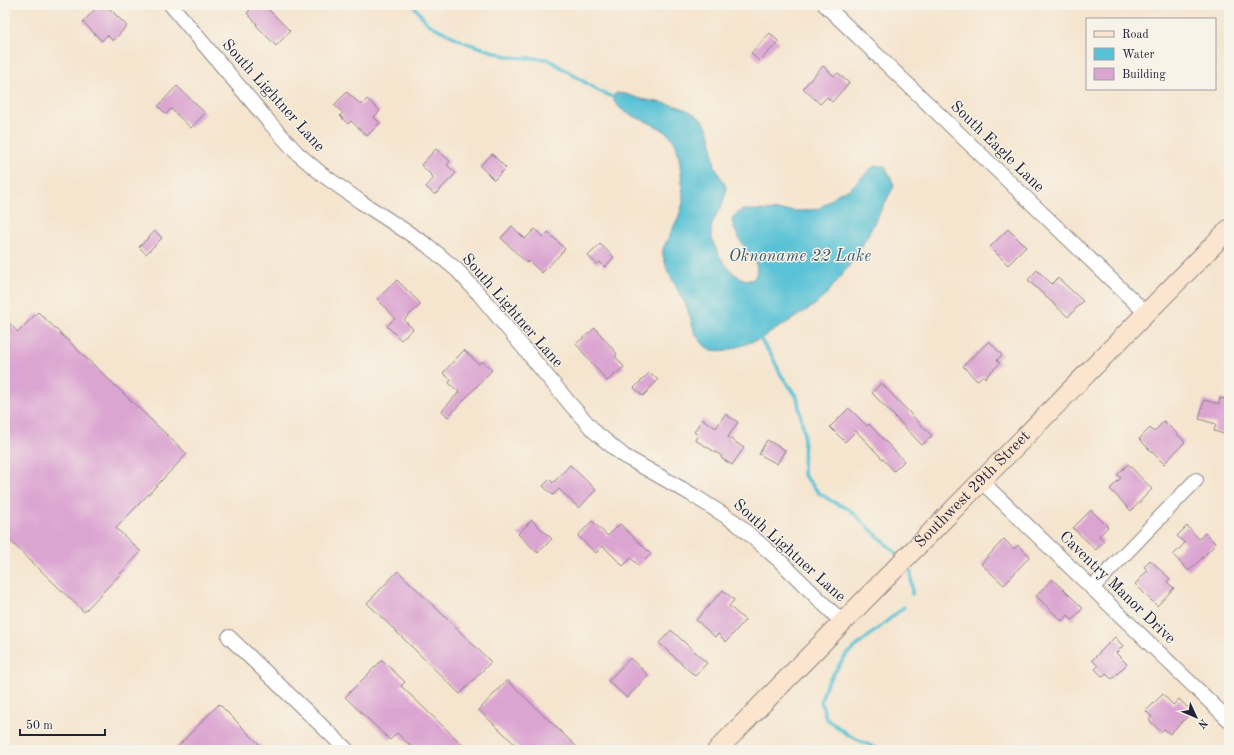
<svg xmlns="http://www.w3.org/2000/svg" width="1234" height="755" font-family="'Old Standard TT',serif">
<rect width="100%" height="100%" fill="#f7f3e8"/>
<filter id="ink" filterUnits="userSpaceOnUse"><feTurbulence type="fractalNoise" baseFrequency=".025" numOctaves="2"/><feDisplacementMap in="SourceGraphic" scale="8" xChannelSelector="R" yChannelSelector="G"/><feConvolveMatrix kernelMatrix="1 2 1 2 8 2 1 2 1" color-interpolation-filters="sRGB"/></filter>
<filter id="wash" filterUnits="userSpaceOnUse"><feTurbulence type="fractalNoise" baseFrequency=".012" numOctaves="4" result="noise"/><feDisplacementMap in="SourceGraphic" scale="16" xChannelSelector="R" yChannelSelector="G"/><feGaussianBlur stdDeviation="0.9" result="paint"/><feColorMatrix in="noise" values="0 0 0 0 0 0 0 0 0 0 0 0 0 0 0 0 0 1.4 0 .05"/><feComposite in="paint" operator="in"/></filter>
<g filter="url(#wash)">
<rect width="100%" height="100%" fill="#f5e5cf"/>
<path fill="#5ac2d6" stroke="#3e7288" d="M616 93C626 93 633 97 642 99 664 104 694 105 707 127 713 139 712 153 715 166 717 174 726 182 726 190 725 205 712 218 711 230 710 247 735 287 754 279 762 264 751 257 743 245 739 238 733 228 732 219L734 216 742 210 804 211 820 208 839 193 848 190 853 186 870 169 876 166H885L893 183 894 186 857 255 845 271 825 296 812 307 760 339 726 351 710 350 703 344 695 334 691 319 685 303 668 272 663 255V249L679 216 683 203V195C682 183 680 152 675 143 662 118 622 122 612 97Z"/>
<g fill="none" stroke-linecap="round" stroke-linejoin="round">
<g stroke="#5ac2d6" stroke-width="3.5">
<path d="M413 5 428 24 466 43 510 57 548 59 597 90 615 98"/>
<path d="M759 336 760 339 772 356 781 375 797 397 804 432 803 474 819 493 830 500 850 510 898 555"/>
<path d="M907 565 911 572 912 594"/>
<path d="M880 750 848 735 826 718 821 701 826 685 846 655 904 607"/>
</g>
</g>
<g id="blocks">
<g fill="#dba5d2">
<path d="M99 5H106L127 26 113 41 107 35 102 41 83 22Z"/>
<path d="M255 5H264L290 31 276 46 256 25 257 24 247 13Z"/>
<path d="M770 33 779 42 759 61 751 53Z"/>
<path d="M823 66 834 76 838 73 849 83 832 102 827 97 820 104 803 88Z"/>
<path d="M177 86 205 113 191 128 171 109 166 114 158 106Z"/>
<path d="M347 92 361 105 367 99 380 111 374 117 380 123 367 136 351 121 348 124 340 116 343 113 334 105Z"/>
<path d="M436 149 450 161 447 165 456 173 435 195 426 187 434 178 421 165Z"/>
<path d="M492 154 506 168 494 180 480 166Z"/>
<path d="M512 226 525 239 535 229 543 237 548 232 565 249 542 273 529 261 527 263 501 238Z"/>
<path d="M1008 229 1026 247 1008 265 990 247Z"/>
<path d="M155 231 162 238 146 254 139 247Z"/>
<path d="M600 244 614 257 605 267 600 262 597 264 588 256Z"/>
<path d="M1037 270 1052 284 1058 278 1083 301 1068 317 1028 280Z"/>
<path d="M397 280 421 304 404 320 413 329 401 340 387 326 395 318 377 299Z"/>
<path d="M38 312 187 454 116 528 141 552 84 612 5 536V319L18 332Z"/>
<path d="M595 328 617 354 615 356 624 367 607 381 576 344Z"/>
<path d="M989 341 1002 355 997 360 1000 363 985 378 983 375 977 381 963 366Z"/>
<path d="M464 350 479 364 482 361 492 370 448 417 442 411 459 392 449 383 451 380 443 373Z"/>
<path d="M650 372 658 380 643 396 634 388Z"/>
<path d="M881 383 932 436 922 445 872 393Z"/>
<path d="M1220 398 1229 400V426L1227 435 1214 431 1216 424 1199 419 1204 400 1219 404Z"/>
<path d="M849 408 867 426 869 424 904 461 894 471 856 431 845 442 830 427Z"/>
<path d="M725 414 738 422 728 437 744 448 732 465 721 458 722 456 695 440 698 435 694 432 702 419 716 428Z"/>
<path d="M1164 421 1185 442 1164 464 1139 439 1150 428 1154 432Z"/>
<path d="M767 440 785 450 777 464 759 454Z"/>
<path d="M1128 464 1152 489 1131 511 1110 489 1121 478 1117 475Z"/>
<path d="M570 465 596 490 579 508 559 489 553 495 543 486 550 479 553 483Z"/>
<path d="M1091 510 1108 527 1099 536 1104 541 1096 550 1073 528Z"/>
<path d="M532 520 552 539 538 553 518 534Z"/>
<path d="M592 521 608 536 620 524 651 554 639 566 631 558 623 566 603 546 596 553 578 536Z"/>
<path d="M1187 526 1199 539 1205 533 1216 544 1189 571 1173 555 1185 543 1177 536Z"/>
<path d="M1004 539 1014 549 1018 545 1030 556 1004 585 981 564Z"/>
<path d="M1150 560 1170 579 1167 582 1174 588 1157 606 1135 584 1148 570 1144 567Z"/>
<path d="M398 571 491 662 460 694 367 603Z"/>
<path d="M1052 579 1083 608 1072 620 1068 615 1062 621 1036 596Z"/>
<path d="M723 590 734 600 729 606 745 620 726 642 718 634 715 637 696 620Z"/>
<path d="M671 630 707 663 695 676 659 643Z"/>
<path d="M1115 637 1123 646 1116 653 1127 664 1112 679 1106 674 1103 677 1095 669 1098 666 1092 660Z"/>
<path d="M630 658 648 675 627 698 608 681Z"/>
<path d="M382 660 405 682 401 686 468 750H415L397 733 390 740 345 697Z"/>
<path d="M507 680 580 750H521L479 710Z"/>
<path d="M1163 694 1173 705 1179 699 1192 712 1170 734 1164 729 1161 732 1149 720 1152 717 1146 711Z"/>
<path d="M219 704 265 750H174Z"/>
</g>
</g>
</g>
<g filter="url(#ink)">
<use href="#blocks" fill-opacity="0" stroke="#8c8485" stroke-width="1"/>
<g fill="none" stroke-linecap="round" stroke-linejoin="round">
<g stroke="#8c8485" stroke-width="16">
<g id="street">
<path d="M171 5 269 122 297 153 323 175 361 202 427 245 457 270 479 294 571 405 595 432 624 456 691 494 735 522 780 561 842 622"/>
<path d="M825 5 1146 313"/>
<path d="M981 481 1229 720"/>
<path d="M1092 588 1196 480"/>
<path d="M229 637 347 750"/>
</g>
</g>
<g stroke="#8c8485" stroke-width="21">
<g id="secondary">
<path id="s1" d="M717 750 1229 229"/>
</g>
</g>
<use href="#street" stroke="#fff" stroke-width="14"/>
<use href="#secondary" stroke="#fbe5cf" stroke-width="19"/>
</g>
</g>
<g text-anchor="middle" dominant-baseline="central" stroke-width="3" stroke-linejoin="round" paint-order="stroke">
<g font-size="16" fill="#22223b" stroke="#f7f3e8">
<text transform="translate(273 96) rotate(48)">South Lightner Lane</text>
<text transform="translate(997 147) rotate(44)">South Eagle Lane</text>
<text transform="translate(512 311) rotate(49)">South Lightner Lane</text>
<text stroke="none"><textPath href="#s1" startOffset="365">Southwest 29th Street</textPath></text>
<text transform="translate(789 551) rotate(42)">South Lightner Lane</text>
<text transform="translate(1117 588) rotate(44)">Caventry Manor Drive</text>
</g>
<g font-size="17" font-style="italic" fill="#365a71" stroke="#f7f3e8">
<text x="800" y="256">Oknoname 22 Lake</text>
</g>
</g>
<rect width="1234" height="755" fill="none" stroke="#f7f3e8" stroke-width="20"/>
<rect x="1086" y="18" width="130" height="72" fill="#f7f3e8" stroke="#a29fa3"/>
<rect x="1094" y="31" width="20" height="6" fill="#fbe5cf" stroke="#a29fa3"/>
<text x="1122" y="38" font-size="12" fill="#22223b">Road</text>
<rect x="1094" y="48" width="20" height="12" fill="#5ac2d6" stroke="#a29fa3"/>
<text x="1122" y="58" font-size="12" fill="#22223b">Water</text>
<rect x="1094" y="68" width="20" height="12" fill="#dba5d2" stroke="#a29fa3"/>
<text x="1122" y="78" font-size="12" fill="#22223b">Building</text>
<g transform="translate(1196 717) rotate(134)" stroke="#f7f3e8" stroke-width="3" paint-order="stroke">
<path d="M0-3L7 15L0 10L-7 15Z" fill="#22223b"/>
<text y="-6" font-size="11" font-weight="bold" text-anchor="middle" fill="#22223b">N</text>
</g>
<path d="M20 729v6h85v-6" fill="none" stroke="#22223b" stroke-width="2"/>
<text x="26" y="729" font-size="12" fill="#22223b" stroke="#f7f3e8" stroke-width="3" paint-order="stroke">50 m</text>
</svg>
